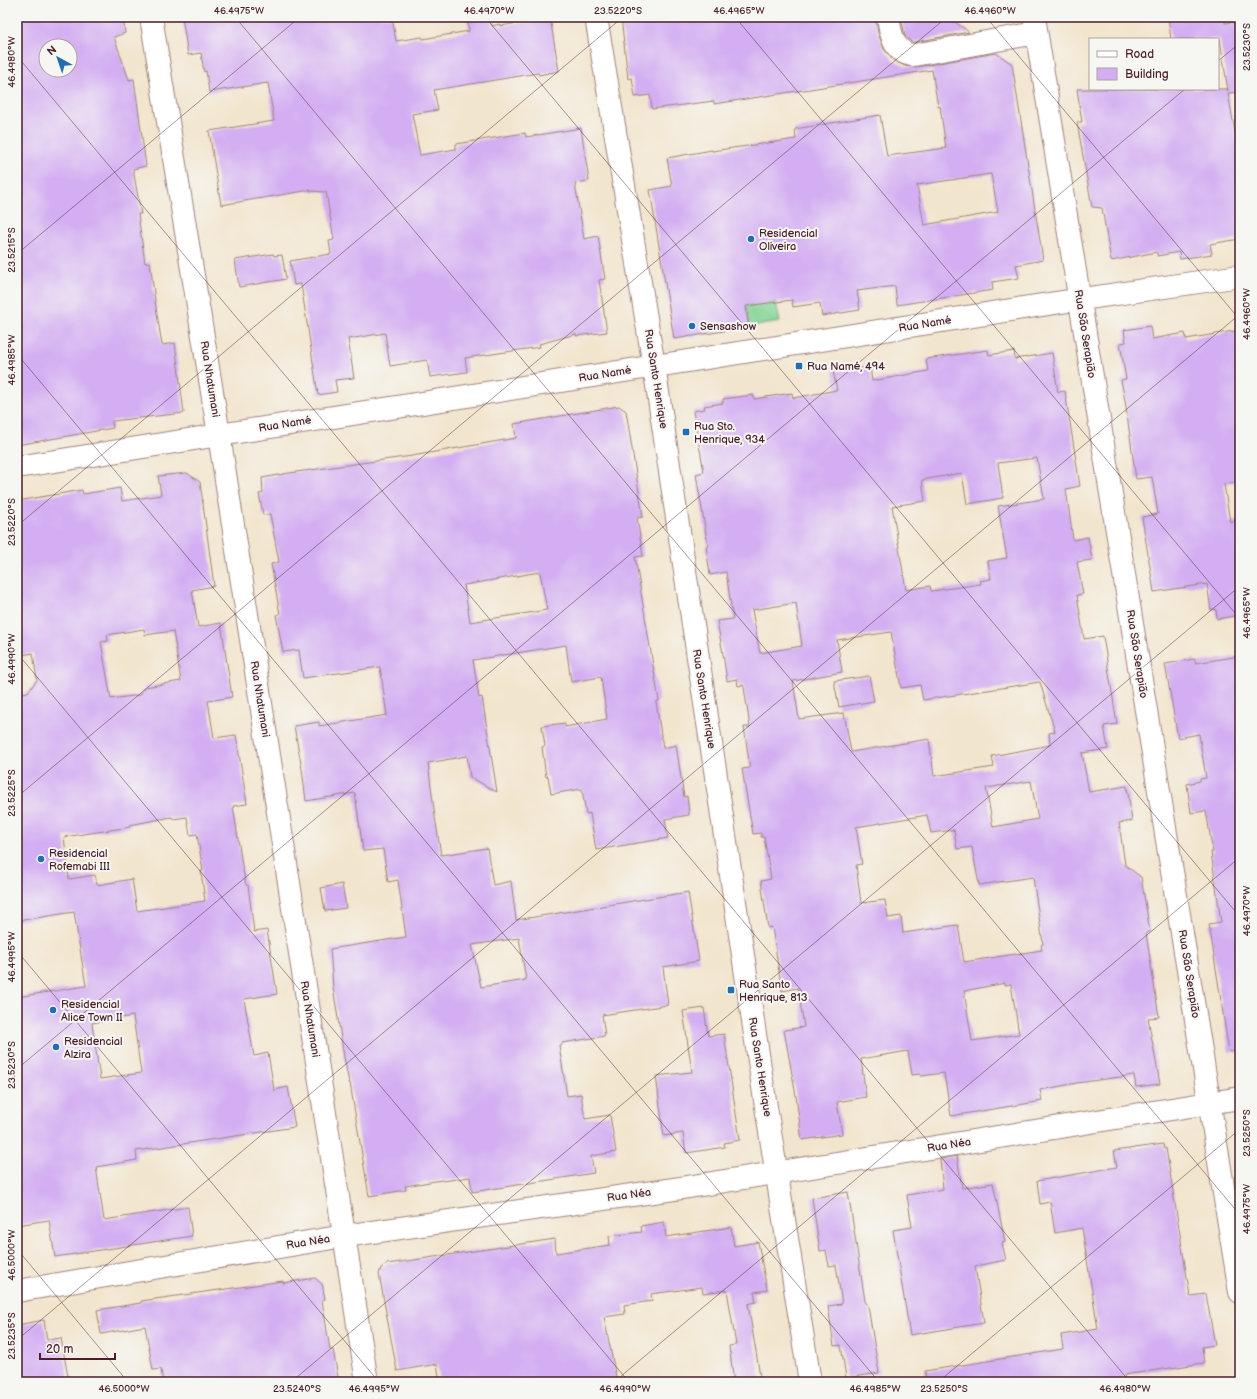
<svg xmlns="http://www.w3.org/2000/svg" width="1257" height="1399" font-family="'Balsamiq Sans',sans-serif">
<rect width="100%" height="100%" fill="#f6f6f2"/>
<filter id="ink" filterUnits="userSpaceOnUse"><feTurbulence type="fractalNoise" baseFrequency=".025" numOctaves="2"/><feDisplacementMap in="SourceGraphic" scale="8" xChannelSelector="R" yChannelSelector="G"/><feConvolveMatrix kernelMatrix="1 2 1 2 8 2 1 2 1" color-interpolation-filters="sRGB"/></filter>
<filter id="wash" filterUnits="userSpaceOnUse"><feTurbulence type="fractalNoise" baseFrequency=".012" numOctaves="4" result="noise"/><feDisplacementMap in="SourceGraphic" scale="16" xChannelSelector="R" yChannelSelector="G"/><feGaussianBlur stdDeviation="0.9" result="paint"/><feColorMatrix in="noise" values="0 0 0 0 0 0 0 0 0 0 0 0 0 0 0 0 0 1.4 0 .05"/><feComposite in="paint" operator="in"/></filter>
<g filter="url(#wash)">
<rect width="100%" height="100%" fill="#f2e5ce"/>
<path fill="#83d494" stroke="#667a60" d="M776 302 780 322 749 327 746 306Z"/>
<g id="blocks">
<g fill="#d3aef2" fill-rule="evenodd">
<path d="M17 17H123L125 33 114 37 129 80 134 79 146 166 133 169 141 214H138L145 263 150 262 155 301 162 345 175 343 184 413 112 421 113 428 17 445ZM46 46H70V70H46Z"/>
<path d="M182 17H392L396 41 422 37 423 39 469 31 467 17H491L492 26 500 24V26L550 18 559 71 539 75 538 73 434 90 438 110 412 114 420 155 456 149V144L525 133 526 137 581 128 589 181 575 183 584 239 598 236 605 279 599 280 607 332 576 336V334L539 344 540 347 465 358 467 372 430 377 427 360 390 366 385 333 348 339 354 378 335 380 337 392 318 395 301 284 294 285 290 261 331 254 329 241 334 240 326 192 310 191V190L221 205 209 131 274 121 268 83 209 92 206 71 204 72 201 53 188 55Z"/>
<path d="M621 17H876L878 33 884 49 893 60 905 66 916 67 996 53 1012 64 1043 260 1016 265 1019 278 992 282 993 290 897 305 895 286 857 291 860 310 822 316 820 303 793 307 792 300 746 306 749 327 674 339 650 190 672 186 667 158 712 150V151L796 139 795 129 880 115 887 156 946 148 940 106 938 107 932 70 714 104V101L652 109 650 95 635 97 632 78 628 79ZM991 174 998 212 924 225 917 185Z"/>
<path d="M901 17H948L969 32 914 42H911L905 36Z"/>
<path d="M1168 17H1224L1225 23 1240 21V92L1228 93 1240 160V239L1210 244 1212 254 1180 259 1179 252 1157 256V252L1111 261 1102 208 1092 207 1077 122H1082L1077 89H1227L1228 91 1220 39H1171Z"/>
<path d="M273 254 274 256 282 255 286 279 239 287 235 260Z"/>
<path d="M1150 326 1152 339 1185 333 1186 339 1240 330V481L1224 484 1230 522 1240 520V615L1217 619 1216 609 1211 610 1207 584 1154 592 1142 517 1158 514 1152 477 1136 479 1125 401 1121 380 1126 379 1120 343 1126 342 1124 330Z"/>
<path d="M988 350 989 355 1014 351 1015 359 1052 353 1058 392 1065 391 1080 486 1066 489 1073 540 1088 537 1092 560 1077 562 1083 594 1077 595 1084 639 1103 636 1117 724 1104 726 1108 749 1082 753 1089 792 1127 786 1132 821 1119 823 1125 865 1141 877 1150 932 1146 933 1159 1017 1148 1018 1160 1084 1136 1087 1134 1075 1077 1083 1040 1090 1042 1101 951 1116 944 1073 921 1076 920 1074 912 1075 908 1051 861 1059 866 1097 837 1102 842 1134 802 1140 796 1096 784 1030 804 1027 798 988 782 991 772 927 768 928 761 881 771 879 764 837H761V833L753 834 742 769 750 768 744 727H750L744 687 743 685 738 686 737 679 727 681 723 654 717 621 733 619 726 572 710 575 706 546H708L696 474 704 472 693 411 705 409 704 406 723 403V399L753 395 754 399 792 393 793 398 837 390 833 371 870 367 872 381 928 371 926 359ZM1037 458 1044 499 998 506 1007 558 988 561 991 579 980 581 981 584 931 591 930 586 906 590 892 506 925 501 922 480 962 473 967 504 1003 498 998 463ZM796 603 802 646 760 653 752 610ZM891 632 901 688 920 685 923 700 1040 682 1055 732 1049 733 1050 745 992 756 994 767 934 776 929 739 851 752 844 713 799 719 793 681 842 672 837 640ZM1031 781 1038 819 993 827 986 788ZM927 815 931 833 954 830 957 849 972 847 979 885 1033 877 1043 944 1041 945 1042 950 964 962 958 925 903 933 901 916 888 918 885 900 861 903 856 865 862 864 856 827ZM1005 983V985L1011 984 1019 1034 972 1041 964 991Z"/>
<path d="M619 406 626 411 643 517 637 518 643 556 635 557 659 701 656 702 663 748 676 745 684 797 687 796 689 815 665 819 668 838 596 850 590 813 586 814 582 789 551 794 548 776 546 777 542 747 545 746 542 726 565 723V727L607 719 601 677 571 682 566 645 473 660 479 698 482 697 497 792 470 777 467 756 428 763 435 817 441 855 487 848 493 885 511 881 516 920 688 892 699 961 663 967 668 1005 602 1015 605 1036 562 1043V1045H559L567 1096 581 1094 585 1119 610 1115 616 1152 591 1156 594 1173 472 1192 470 1177 443 1181 442 1180 405 1186 406 1190 369 1196 350 1083H349L344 1057 333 987 330 949 406 937 398 880 388 882 383 849 363 851 355 793 306 801 302 769 294 726 319 722V726L387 715 380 667 303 678 299 650 283 652 276 615 280 614 271 564 279 562 270 514 263 515 259 494 263 493 262 478 289 473 412 456 516 438 514 424ZM540 572 547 610 470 622 464 585ZM519 938 526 980 481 987 472 945Z"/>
<path d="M187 473 200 482 214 586 192 590 198 627 221 623 232 697 208 701 214 738 236 735 247 804 233 806 242 865 246 885H248L254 932 267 930 277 994 244 999 254 1056 268 1053 274 1090 288 1087 295 1127 136 1151 137 1160 96 1167 104 1220 188 1207 192 1236 55 1257 49 1220 17 1225V997L86 986 74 912 17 921V694L28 692 37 680 33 653 17 656V501L82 490 83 494 120 488 122 501 161 495 158 476ZM144 629 145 635 173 631 181 681 145 687 140 695 111 699 101 642 108 641 107 635ZM172 817 173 819 187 817 190 835 197 834 203 871H201L205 901 137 911 132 879 97 885 95 875 69 879 64 837 130 827 129 825ZM133 1016 141 1073 100 1079 92 1023Z"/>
<path d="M1240 656V1051L1229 1052 1209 924 1221 922 1211 852H1213L1206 811 1191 813 1187 784 1200 781V779L1206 778 1199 734 1178 738 1165 664 1195 659V663Z"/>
<path d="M869 676 874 701 839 707 834 681Z"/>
<path d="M342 884 346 908 325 911 321 888Z"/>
<path d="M704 1008 708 1036 724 1034 740 1140 724 1143 725 1147 686 1153 683 1133 664 1136 656 1076 692 1072 683 1011Z"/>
<path d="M1163 1144 1164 1149 1166 1148 1190 1296 1206 1294 1215 1345 1202 1347 1204 1363 1124 1375 1125 1382H926L925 1371 1063 1349 1061 1335 1098 1329 1082 1228 1055 1233 1050 1202 1040 1204 1037 1181 1117 1167 1114 1151Z"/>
<path d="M957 1156 962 1188 993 1183 1005 1242 1002 1243 1006 1260 975 1266 984 1323 910 1335 893 1230 912 1227 907 1195 943 1189 940 1159Z"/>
<path d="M848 1192 865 1301 868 1306 879 1373 846 1378 841 1345 834 1346 828 1306 842 1304 836 1265 829 1266 826 1250 820 1251 812 1198Z"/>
<path d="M664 1222 666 1237 731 1227 734 1246 758 1242 767 1290 754 1292 756 1302 748 1304 761 1382H734L729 1346 736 1345 727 1290 703 1293 702 1287 651 1294 652 1301 624 1305 625 1314 604 1317 617 1382H440L437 1364 397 1371 379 1274 381 1268 387 1264 555 1239 556 1253 610 1245 609 1236 642 1232 641 1226Z"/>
<path d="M315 1278 322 1284 325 1299 322 1300 330 1350H333L339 1382H163L161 1369 153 1370 145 1326 101 1334 97 1310 141 1303V1301L283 1281V1283Z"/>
<path d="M44 1320 47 1340 61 1338 69 1382H17V1325Z"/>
</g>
</g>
</g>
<g filter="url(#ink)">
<use href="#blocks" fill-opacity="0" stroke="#9e827c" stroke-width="1"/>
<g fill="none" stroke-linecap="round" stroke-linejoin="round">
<g stroke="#9e827c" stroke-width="24">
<g id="street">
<path d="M151 17 219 435 367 1382"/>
<path d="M596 17 654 366 766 1107 810 1382"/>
<path d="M888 17C891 34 893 54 914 55L1036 33"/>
<path d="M1034 17 1240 1292"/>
<path d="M17 467 1055 303 1240 276"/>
<path d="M17 1291 344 1236 688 1187 1240 1098"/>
</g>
</g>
<use href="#street" stroke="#fff" stroke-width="22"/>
</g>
</g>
<path fill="none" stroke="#4a1f2b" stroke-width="1" stroke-opacity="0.45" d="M235 17 1240 1215M485 17 1240 917M735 17 1240 619M986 17 1240 320M1236 17 1240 22M17 56 1130 1382M1218 61 1240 43M17 254 300 17M17 354 879 1382M17 526 623 17M17 653 629 1382M17 797 947 17M17 951 379 1382M17 1069 1185 89M17 1249 128 1382M17 1340 1240 314M291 1382 1240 586M614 1382 1240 857M938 1382 1240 1129"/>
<g fill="#1f6fb2" stroke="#f6f6f2" stroke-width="1.5">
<circle cx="751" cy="239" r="4"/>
<circle cx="692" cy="326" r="4"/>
<rect x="795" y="362" width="8" height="8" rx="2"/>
<rect x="682" y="428" width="8" height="8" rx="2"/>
<circle cx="41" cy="859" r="4"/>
<rect x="727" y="986" width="8" height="8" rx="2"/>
<circle cx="53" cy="1010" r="4"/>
<circle cx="56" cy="1047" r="4"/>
</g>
<g text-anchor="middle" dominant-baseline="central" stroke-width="4" stroke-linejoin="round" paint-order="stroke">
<g font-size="11" fill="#4a1f2b" stroke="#f6f6f2" text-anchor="start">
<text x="759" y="233">Residencial<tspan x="759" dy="13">Oliveira</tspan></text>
<text x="700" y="326">Sensashow</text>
<text x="807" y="366">Rua Namé, 494</text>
<text x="694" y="426">Rua Sto.<tspan x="694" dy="13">Henrique, 934</tspan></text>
<text x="49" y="853">Residencial<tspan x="49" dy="13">Rofemabi III</tspan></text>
<text x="739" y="984">Rua Santo<tspan x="739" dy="13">Henrique, 813</tspan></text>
<text x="61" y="1004">Residencial<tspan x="61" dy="13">Alice Town II</tspan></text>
<text x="64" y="1041">Residencial<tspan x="64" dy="13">Alzira</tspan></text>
</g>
<g font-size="11" fill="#4a1f2b" stroke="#f6f6f2">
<text transform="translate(925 324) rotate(-9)">Rua Namé</text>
<text transform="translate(1085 334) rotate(81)">Rua São Serapião</text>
<text transform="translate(605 374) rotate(-9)">Rua Namé</text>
<text transform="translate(210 379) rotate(81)">Rua Nhatumani</text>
<text transform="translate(656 379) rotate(81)">Rua Santo Henrique</text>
<text transform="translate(285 424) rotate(-9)">Rua Namé</text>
<text transform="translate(1137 654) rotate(81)">Rua São Serapião</text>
<text transform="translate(260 699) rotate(81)">Rua Nhatumani</text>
<text transform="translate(704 699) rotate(81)">Rua Santo Henrique</text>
<text transform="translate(1189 974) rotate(81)">Rua São Serapião</text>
<text transform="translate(310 1019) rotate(81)">Rua Nhatumani</text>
<text transform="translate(760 1067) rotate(81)">Rua Santo Henrique</text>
<text transform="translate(949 1145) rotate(-9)">Rua Néa</text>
<text transform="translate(629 1195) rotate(-8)">Rua Néa</text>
<text transform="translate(308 1242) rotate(-9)">Rua Néa</text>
</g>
</g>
<rect width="1257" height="1399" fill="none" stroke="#f6f6f2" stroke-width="44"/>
<rect x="1089" y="38" width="130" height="52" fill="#f6f6f2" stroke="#b1a0a2"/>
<rect x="1097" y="51" width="20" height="6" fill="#ffffff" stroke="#b1a0a2"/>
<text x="1125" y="58" font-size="12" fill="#4a1f2b">Road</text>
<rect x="1097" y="68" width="20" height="12" fill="#d3aef2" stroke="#b1a0a2"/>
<text x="1125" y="78" font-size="12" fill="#4a1f2b">Building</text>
<g transform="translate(58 58) rotate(320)"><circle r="19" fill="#f6f6f2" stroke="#b1a0a2"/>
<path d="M0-3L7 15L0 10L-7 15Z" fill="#1f6fb2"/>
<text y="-6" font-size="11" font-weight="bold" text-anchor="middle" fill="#4a1f2b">N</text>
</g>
<path d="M40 1353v6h75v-6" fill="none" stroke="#4a1f2b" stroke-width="2"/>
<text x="46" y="1353" font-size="12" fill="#4a1f2b" stroke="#f6f6f2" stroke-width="3" paint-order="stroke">20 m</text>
<rect x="22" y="22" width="1213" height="1355" fill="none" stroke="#4a1f2b" stroke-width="1.5"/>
<g font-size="10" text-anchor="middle" fill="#4a1f2b">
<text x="239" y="14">46.4975°W</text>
<text x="489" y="14">46.4970°W</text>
<text x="618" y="14">23.5220°S</text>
<text x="739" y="14">46.4965°W</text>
<text x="990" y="14">46.4960°W</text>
<text transform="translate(1246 47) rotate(-90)" y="4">23.5230°S</text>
<text transform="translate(11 62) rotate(-90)" y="4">46.4980°W</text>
<text transform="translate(11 250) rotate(-90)" y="4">23.5215°S</text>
<text transform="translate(1246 314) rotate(-90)" y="4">46.4960°W</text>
<text transform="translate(11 360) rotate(-90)" y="4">46.4985°W</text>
<text transform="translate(11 522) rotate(-90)" y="4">23.5220°S</text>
<text transform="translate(1246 613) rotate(-90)" y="4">46.4965°W</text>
<text transform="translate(11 659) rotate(-90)" y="4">46.4990°W</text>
<text transform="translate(11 793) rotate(-90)" y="4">23.5225°S</text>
<text transform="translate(1246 911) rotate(-90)" y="4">46.4970°W</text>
<text transform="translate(11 957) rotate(-90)" y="4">46.4995°W</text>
<text transform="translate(11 1065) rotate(-90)" y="4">23.5230°S</text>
<text transform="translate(1246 1133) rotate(-90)" y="4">23.5250°S</text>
<text transform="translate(1246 1209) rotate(-90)" y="4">46.4975°W</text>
<text transform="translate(11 1255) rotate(-90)" y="4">46.5000°W</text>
<text transform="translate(11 1336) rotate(-90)" y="4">23.5235°S</text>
<text x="124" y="1392">46.5000°W</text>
<text x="297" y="1392">23.5240°S</text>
<text x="374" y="1392">46.4995°W</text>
<text x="625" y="1392">46.4990°W</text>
<text x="875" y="1392">46.4985°W</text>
<text x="944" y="1392">23.5250°S</text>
<text x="1125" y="1392">46.4980°W</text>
</g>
</svg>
